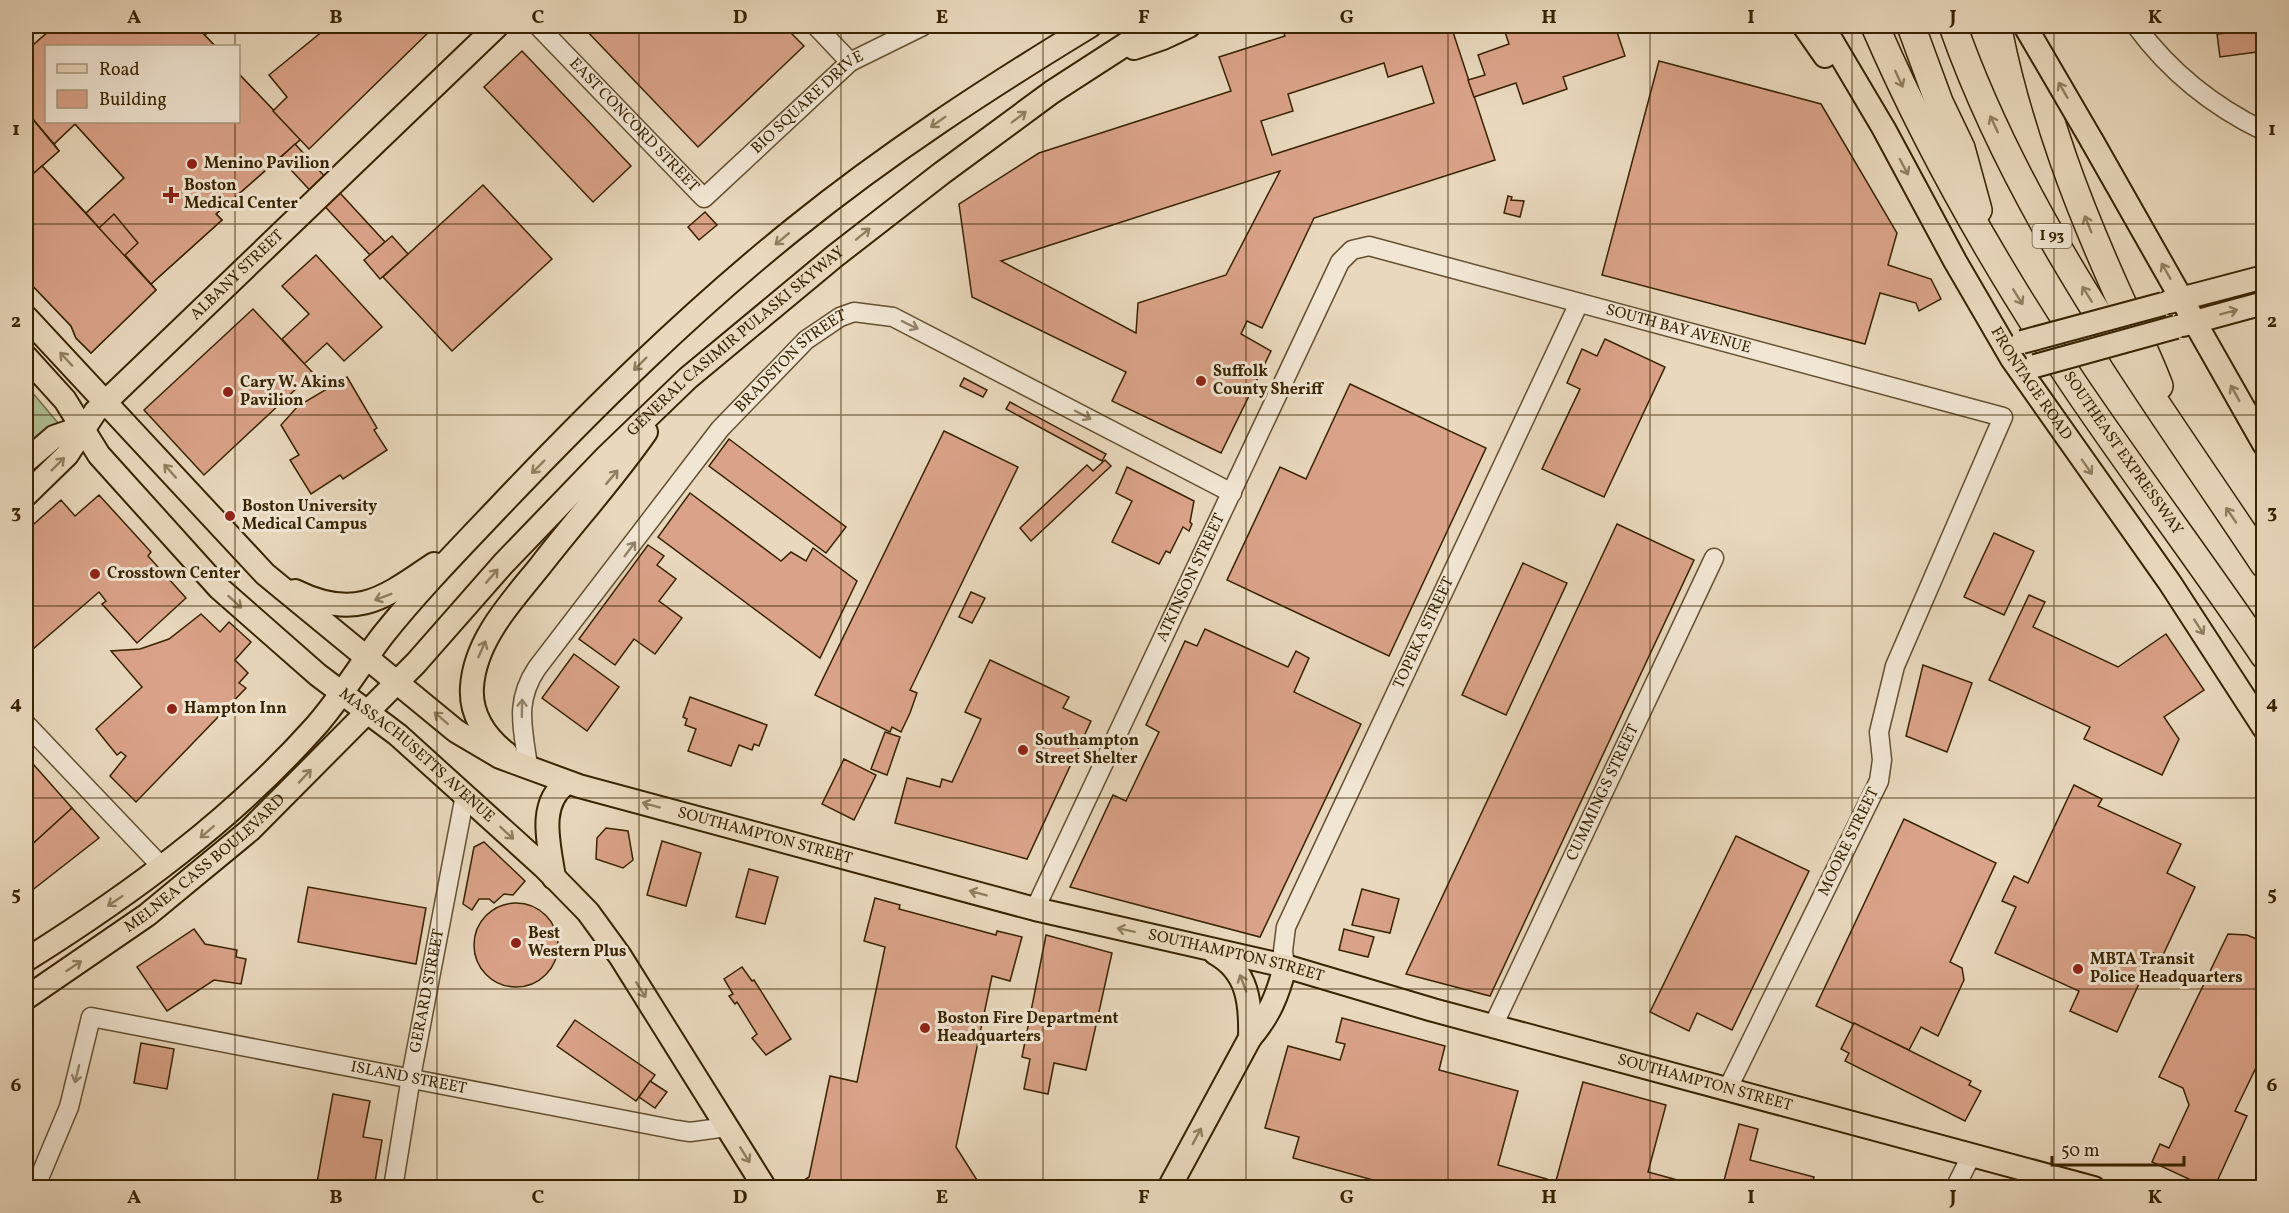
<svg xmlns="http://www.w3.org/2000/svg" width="2289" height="1213" font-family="Vollkorn,serif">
<rect width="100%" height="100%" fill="#e9d8bd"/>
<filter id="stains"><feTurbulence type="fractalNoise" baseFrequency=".00333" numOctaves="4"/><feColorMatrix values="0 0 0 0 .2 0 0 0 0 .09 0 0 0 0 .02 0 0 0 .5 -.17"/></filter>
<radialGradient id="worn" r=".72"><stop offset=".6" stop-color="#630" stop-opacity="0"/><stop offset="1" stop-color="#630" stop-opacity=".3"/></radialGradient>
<path fill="#b0c096" stroke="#74724b" stroke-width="1.5" d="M26 385 58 423 26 452Z"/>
<g fill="#daa288" stroke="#382300" stroke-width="1.5" fill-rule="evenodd">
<path d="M55 26H196L215 46H46V122H238V73L301 139 216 214 222 220 151 284 156 290 91 353 76 338 71 326 26 279V51ZM75 124 124 178 86 213 42 166 59 151 54 144Z"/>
<path d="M55 26H196L215 46H46V122H238V73L301 139 216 214 222 220 151 284 125 255 138 243 114 214 99 228 86 213 124 178 75 124 54 144 26 111V51Z"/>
<path d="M196 26H216L205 35Z"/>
<path d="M329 26H435L309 149 273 111 287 97 269 75Z"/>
<path d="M582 26H784L804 46 698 147Z"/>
<path d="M1281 26H1451L1495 160 1314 218 1262 328 1247 321 1241 334 1271 351 1221 453 1112 401 1126 372 972 297 959 204 1039 153 1231 91 1219 57 1285 36ZM1384 63 1388 77 1422 66 1434 103 1272 155 1261 121 1293 111 1288 94ZM1280 171 1226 275 1138 303 1136 333 1001 261Z"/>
<path d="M1525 26H1615L1625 56 1563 77 1567 89 1523 104 1516 83 1474 97 1468 80 1485 75 1478 55 1509 44 1505 32Z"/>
<path d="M2225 26H2264V51L2220 57 2217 34 2226 33Z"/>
<path d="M522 51 631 166 593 202 484 87Z"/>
<path d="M1659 61 1821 104 1897 233 1888 265 1931 279 1941 299 1919 311 1916 303 1880 293 1865 344 1602 275Z"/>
<path d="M26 111 59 151 26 180Z"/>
<path d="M295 144 385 242 370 255 280 158Z"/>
<path d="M42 166 156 290 91 353 76 338 71 326 26 279V180Z"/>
<path d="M483 185 552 259 452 351 383 277Z"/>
<path d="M1508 196 1512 197 1511 200 1524 201 1520 217 1504 213Z"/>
<path d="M705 212 717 225 699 240 688 227Z"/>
<path d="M392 236 408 254 380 279 364 260Z"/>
<path d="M316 255 382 327 344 361 327 343 304 364 282 339 309 314 282 286Z"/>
<path d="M253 309 313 373 204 475 144 410Z"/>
<path d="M1605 339 1665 367 1604 497 1542 469 1580 389 1567 383 1582 349 1597 356Z"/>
<path d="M347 377 377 428 374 430 387 450 343 479 340 475 311 494 290 460 299 455 281 425 298 406Z"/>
<path d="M964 378 987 390 983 397 960 386Z"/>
<path d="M1350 384 1486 448 1389 656 1227 580 1280 467 1306 479Z"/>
<path d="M1010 402 1106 454 1102 461 1006 409Z"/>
<path d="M944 431 1018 467 910 690 917 693 910 713 901 732 892 727 890 732 815 695Z"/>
<path d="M729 439 846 527 826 553 709 466Z"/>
<path d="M1105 460 1111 466 1031 541 1020 528 1087 465 1093 471Z"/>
<path d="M1127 467 1194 501 1190 522 1192 524 1189 531 1183 527 1170 553 1166 551 1159 564 1112 542 1132 501 1116 493Z"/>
<path d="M690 493 781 561 791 552 806 561 813 548 857 581 820 658 658 537Z"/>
<path d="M99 495 151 552 148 556 186 598 137 643 102 604 106 601 99 592 26 655V531L61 500 75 516Z"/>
<path d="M1617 524 1694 560 1490 996 1406 974Z"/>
<path d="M1994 533 2034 551 2004 615 1964 597Z"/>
<path d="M648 545 664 556 657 565 676 579 659 601 682 618 655 654 634 639 615 665 579 639Z"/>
<path d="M1523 563 1567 583 1506 715 1462 695Z"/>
<path d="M971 592 985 598 972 623 959 617Z"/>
<path d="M2029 595 2045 602 2033 627 2118 667 2166 634 2204 690 2164 717 2179 739 2162 775 2084 739 2090 727 1989 680Z"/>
<path d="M201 614 220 632 229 622 251 642 235 660 248 673 239 683 246 688 136 802 110 776 126 756 121 752 117 755 96 729 142 687 111 651 140 649 169 639Z"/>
<path d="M1205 629 1288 667 1296 651 1309 658 1294 692 1361 724 1260 937 1070 887 1113 795 1126 801 1159 732 1146 725 1185 641 1197 646Z"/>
<path d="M574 654 619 687 587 731 542 698Z"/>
<path d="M990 660 1069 697 1063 708 1091 721 1027 859 895 823 907 778 940 787 942 779 952 782 981 719 965 712Z"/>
<path d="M1923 665 1972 683 1947 752 1906 736Z"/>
<path d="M690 697 767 725 759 746 754 744 752 750 739 745 731 766 688 751 696 729 685 725 687 719 683 717Z"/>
<path d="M885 732 900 737 887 775 871 769Z"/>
<path d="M26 756 72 808 26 850Z"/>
<path d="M844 759 876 775 854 820 822 804Z"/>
<path d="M2074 785 2102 799 2098 806 2181 844 2167 873 2195 887 2162 957 2153 953 2117 1032 2070 1011 2079 991 1995 953 2016 907 2002 901 2014 876 2028 883Z"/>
<path d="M72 808 99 838 26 895V850Z"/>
<path d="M1904 819 1996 863 1950 962 1962 968 1964 980 1938 1036 1921 1027 1909 1050 1816 1006Z"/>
<path d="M606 828 628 831 633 860 623 868 596 859 597 838Z"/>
<path d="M1736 836 1809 871 1732 1030 1697 1013 1689 1031 1650 1012Z"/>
<path d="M662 841 701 853 686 906 647 895Z"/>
<path d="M484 842 525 881 513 895 504 894 494 903 489 899H479L472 910 463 904 474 847Z"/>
<path d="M749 869 778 877 765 924 736 917Z"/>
<path d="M308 887 426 908 416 964 298 942Z"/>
<path d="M1362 889 1399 899 1390 933 1352 925Z"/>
<path d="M875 898 900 905 899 909 996 935 997 931 1022 937 1010 981 992 976 956 1147 982 1188 795 1186 809 1177 830 1076 857 1082 885 947 864 941Z"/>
<circle cx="516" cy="945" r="42"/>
<path d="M194 929 205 944 237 950 236 957 246 959 241 984 214 980 167 1011 137 967Z"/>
<path d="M1344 929 1374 937 1368 957 1339 950Z"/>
<path d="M2228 934 2247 935 2264 942V1051L2235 1111 2247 1116 2214 1188H2208L2152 1162 2160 1144 2169 1148 2189 1105 2183 1088 2159 1077Z"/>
<path d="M1046 935 1112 953 1086 1070 1054 1063 1048 1094 1024 1089 1030 1059 1022 1057Z"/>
<path d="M742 967 752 981 754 980 791 1039 766 1055 752 1038 757 1034 737 1002 735 1004 729 996 733 994 724 979Z"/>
<path d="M1342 1018 1445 1046 1439 1070 1518 1091 1498 1165 1547 1179 1545 1188H1402L1293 1158 1299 1137 1265 1128 1288 1046 1340 1060 1345 1044 1336 1042Z"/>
<path d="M575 1020 655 1075 636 1101 557 1046Z"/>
<path d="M1854 1023 1971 1081 1969 1085 1981 1091 1965 1121 1845 1061 1849 1053 1841 1049Z"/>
<path d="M141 1043 174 1049 167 1089 134 1083Z"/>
<path d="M650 1081 667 1092 655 1108 639 1097Z"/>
<path d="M1583 1082 1666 1105 1648 1172 1707 1188H1554Z"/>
<path d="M333 1094 370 1101 363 1137 382 1140 374 1188H316Z"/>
<path d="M1739 1124 1758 1129 1750 1160 1814 1177 1811 1188H1722Z"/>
</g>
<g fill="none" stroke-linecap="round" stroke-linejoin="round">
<g stroke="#64502f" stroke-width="21">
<g id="minor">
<path id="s1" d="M538 26 704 198 850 62 923 26"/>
<path d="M816 26 850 62"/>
<path d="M2136 26C2170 72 2212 106 2264 131"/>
<path d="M26 724 163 868"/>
<path id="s2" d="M528 766C523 728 514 702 537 668L720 429 806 340 840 317 854 312 893 317 1232 493"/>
<path id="s3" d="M1035 909 1340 262 1352 250 1369 246 2003 417 1895 666 1879 732 1882 760 1879 781 1727 1090"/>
<path id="s4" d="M1285 966 1283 951 1286 927 1579 303"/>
<path id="s5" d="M1493 1026 1714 558"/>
<path id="s6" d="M35 1188 69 1107 91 1017 677 1130 690 1132 727 1127"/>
<path id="s7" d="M393 1188 411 1077 465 795"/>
<path d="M1955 1188 1972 1154"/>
</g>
</g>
<g stroke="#382300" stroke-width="26">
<g id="major">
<path d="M1804 26 1825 56"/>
<path id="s8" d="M1823 26 1884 129 1955 261 2012 359 2170 583 2264 728"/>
<path d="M1134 48 1163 38 1189 26"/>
<path d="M2092 141 2264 444"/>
<path d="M2169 302 2264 277"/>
<path id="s9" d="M26 317 265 574 456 731 500 757 579 786 1035 909 1285 966 1433 1010 2094 1188"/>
<path d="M2183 325 2264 303"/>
<path id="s10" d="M26 357 65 400 99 455 219 588 318 675 398 735 544 867 588 912 620 956 765 1188"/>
<path d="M26 461 54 437 83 427"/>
<path id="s11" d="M26 495 67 455 95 412 497 26"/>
<path d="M295 591C356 621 384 598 434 564"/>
<path d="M506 753C485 737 470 714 472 687 475 639 513 600 541 565 576 520 614 478 646 432"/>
<path d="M554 878C550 848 536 803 567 783"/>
<path d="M1215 953C1248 971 1251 1003 1250 1038"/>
<path d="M26 960C131 894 231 821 315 727 340 699 360 665 383 635 418 591 459 549 498 508 592 409 689 313 795 228 888 153 988 88 1090 26"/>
<path id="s12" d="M26 998 147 915 250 830 416 663 503 564 607 456 688 378 835 256 942 173 1052 92 1154 26"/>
<path d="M1169 1188 1250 1038C1269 1016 1278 995 1285 966"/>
</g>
</g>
<g stroke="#382300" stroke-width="30">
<g id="highway">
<path id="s13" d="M1875 26C1929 151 1997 269 2073 383 2135 475 2202 563 2264 655"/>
<path d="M1911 26 1939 102 1961 148 1978 210"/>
<path d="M1953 26C2022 222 2150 392 2264 564"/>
<path d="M2027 29C2045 118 2077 202 2114 285 2129 319 2146 351 2159 386"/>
</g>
</g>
<use href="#minor" stroke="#f1e6d4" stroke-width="18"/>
<use href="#major" stroke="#e9d8bd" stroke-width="22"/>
<use href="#highway" stroke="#e9d8bd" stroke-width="27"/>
<path stroke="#382300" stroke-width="4.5" stroke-dasharray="10 10" stroke-linecap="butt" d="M2258 1188 2264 1176"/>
<g stroke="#382300" stroke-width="26" stroke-linecap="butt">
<g id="major-bridge">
<path d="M2025 26 2092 141"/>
<path d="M2022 342 2163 304"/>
<path d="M2035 366 2176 327"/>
</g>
</g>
<use href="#major-bridge" stroke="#e9d8bd" stroke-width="22"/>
</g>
<defs><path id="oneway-shaft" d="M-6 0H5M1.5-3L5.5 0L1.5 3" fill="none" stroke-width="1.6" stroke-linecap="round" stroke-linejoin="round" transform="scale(1.5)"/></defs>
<g stroke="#907e5e">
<use href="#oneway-shaft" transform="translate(1899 79) rotate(65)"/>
<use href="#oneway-shaft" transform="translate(2063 90) rotate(-120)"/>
<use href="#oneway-shaft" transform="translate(1019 117) rotate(-37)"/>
<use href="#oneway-shaft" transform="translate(938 122) rotate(145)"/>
<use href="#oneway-shaft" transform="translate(1994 124) rotate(-115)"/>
<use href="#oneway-shaft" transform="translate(1904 167) rotate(62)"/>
<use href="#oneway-shaft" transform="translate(2088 224) rotate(-112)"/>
<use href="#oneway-shaft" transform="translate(863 234) rotate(-39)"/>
<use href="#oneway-shaft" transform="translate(782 239) rotate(140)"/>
<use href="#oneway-shaft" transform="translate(2166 271) rotate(-120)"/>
<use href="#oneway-shaft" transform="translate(2087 294) rotate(-122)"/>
<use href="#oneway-shaft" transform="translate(2018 297) rotate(58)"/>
<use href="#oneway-shaft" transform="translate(2229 312) rotate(-15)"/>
<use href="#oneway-shaft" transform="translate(66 359) rotate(-133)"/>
<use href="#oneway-shaft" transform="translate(640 364) rotate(135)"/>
<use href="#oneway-shaft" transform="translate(2235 393) rotate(-119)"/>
<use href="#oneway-shaft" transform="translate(58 464) rotate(-45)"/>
<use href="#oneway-shaft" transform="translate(538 467) rotate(135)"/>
<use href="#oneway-shaft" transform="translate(2087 467) rotate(55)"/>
<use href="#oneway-shaft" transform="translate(170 471) rotate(-132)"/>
<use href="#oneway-shaft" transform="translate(612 477) rotate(-50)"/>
<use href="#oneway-shaft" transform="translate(2231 515) rotate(-124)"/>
<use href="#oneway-shaft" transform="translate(492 576) rotate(-49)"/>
<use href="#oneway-shaft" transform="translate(383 597) rotate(159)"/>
<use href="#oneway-shaft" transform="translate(235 602) rotate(42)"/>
<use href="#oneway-shaft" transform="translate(2199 627) rotate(57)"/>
<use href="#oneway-shaft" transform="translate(482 649) rotate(-66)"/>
<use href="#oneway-shaft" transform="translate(441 718) rotate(-139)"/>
<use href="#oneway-shaft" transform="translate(305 776) rotate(-47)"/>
<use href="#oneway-shaft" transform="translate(651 805) rotate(-165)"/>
<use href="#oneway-shaft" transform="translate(207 832) rotate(139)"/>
<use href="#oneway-shaft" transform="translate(507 833) rotate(43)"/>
<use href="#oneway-shaft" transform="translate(978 893) rotate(-165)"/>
<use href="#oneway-shaft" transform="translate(115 901) rotate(146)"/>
<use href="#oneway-shaft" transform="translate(1126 930) rotate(-168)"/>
<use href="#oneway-shaft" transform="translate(74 966) rotate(-34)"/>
<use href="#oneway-shaft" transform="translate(1243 983) rotate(-111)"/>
<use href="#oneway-shaft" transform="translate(641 990) rotate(58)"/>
<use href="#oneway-shaft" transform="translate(1197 1136) rotate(-62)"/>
<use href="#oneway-shaft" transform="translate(745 1155) rotate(58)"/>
</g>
<g stroke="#94846a">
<use href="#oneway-shaft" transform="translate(910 325) rotate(26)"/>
<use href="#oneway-shaft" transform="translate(1083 415) rotate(28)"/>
<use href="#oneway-shaft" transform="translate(630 549) rotate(-53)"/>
<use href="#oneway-shaft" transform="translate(522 708) rotate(-89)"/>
<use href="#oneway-shaft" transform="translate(77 1074) rotate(104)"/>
</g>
<path fill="none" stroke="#382300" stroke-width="1.5" stroke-opacity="0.55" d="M235 26V46M437 26V1188M639 26V1188M841 26V1188M1043 26V1188M1246 26V1188M1448 26V1188M1650 26V1188M1852 26V1188M2054 26V1188M235 122V1188M26 224H2264M26 415H2264M26 606H2264M26 798H2264M26 989H2264"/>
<g fill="#8f2418" stroke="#f1e6d4" stroke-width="2">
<circle cx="192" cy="164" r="6"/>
<path d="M168 186h6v6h6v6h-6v6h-6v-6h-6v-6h6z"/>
<circle cx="1201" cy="381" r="6"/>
<circle cx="228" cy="392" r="6"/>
<circle cx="230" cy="516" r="6"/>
<circle cx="95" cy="574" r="6"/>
<circle cx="172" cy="709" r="6"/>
<circle cx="1023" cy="750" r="6"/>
<circle cx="516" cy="943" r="6"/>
<circle cx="2078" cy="969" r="6"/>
<circle cx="925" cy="1028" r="6"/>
</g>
<g text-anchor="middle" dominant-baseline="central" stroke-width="6" stroke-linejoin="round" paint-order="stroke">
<rect fill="#f1e6d4" stroke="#705e40" stroke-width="1.5" x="2032.5" y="224" width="39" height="24" rx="4.5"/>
<g font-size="15" font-weight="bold" fill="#382300">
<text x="2052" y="236">I 93</text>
</g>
<g font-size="16" fill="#382300" stroke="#f1e6d4">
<text stroke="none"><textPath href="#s1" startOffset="380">BIO SQUARE DRIVE</textPath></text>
<text stroke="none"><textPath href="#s1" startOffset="138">EAST CONCORD STREET</textPath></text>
<text stroke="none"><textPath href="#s11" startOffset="306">ALBANY STREET</textPath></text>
<text stroke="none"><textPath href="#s3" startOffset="1070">SOUTH BAY AVENUE</textPath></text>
<text stroke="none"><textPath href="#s12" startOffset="970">GENERAL CASIMIR PULASKI SKYWAY</textPath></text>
<text stroke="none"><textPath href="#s2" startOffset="501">BRADSTON STREET</textPath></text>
<text stroke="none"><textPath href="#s8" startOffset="414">FRONTAGE ROAD</textPath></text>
<text stroke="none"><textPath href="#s13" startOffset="495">SOUTHEAST EXPRESSWAY</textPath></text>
<text stroke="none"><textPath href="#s3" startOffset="366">ATKINSON STREET</textPath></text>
<text stroke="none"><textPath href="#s4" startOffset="364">TOPEKA STREET</textPath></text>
<text stroke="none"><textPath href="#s10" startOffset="561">MASSACHUSETTS AVENUE</textPath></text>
<text stroke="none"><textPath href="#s5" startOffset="258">CUMMINGS STREET</textPath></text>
<text stroke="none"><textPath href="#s9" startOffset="926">SOUTHAMPTON STREET</textPath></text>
<text transform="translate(1849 842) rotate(-64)">MOORE STREET</text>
<text stroke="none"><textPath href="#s12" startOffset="224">MELNEA CASS BOULEVARD</textPath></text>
<text stroke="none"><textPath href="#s9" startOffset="1412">SOUTHAMPTON STREET</textPath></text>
<text stroke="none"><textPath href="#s7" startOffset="200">GERARD STREET</textPath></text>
<text stroke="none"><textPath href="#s6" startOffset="504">ISLAND STREET</textPath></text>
<text stroke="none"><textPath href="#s9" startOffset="1898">SOUTHAMPTON STREET</textPath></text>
</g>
<g font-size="16" font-weight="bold" fill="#382300" stroke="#f1e6d4" text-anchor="start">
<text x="204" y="164">Menino Pavilion</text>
<text x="184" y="186">Boston<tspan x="184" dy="18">Medical Center</tspan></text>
<text x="1213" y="372">Suffolk<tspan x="1213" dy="18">County Sheriff</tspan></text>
<text x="240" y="383">Cary W. Akins<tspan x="240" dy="18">Pavilion</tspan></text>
<text x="242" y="507">Boston University<tspan x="242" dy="18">Medical Campus</tspan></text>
<text x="107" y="574">Crosstown Center</text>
<text x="184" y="709">Hampton Inn</text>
<text x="1035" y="741">Southampton<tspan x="1035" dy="18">Street Shelter</tspan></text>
<text x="528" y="934">Best<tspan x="528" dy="18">Western Plus</tspan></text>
<text x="2090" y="960">MBTA Transit<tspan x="2090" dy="18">Police Headquarters</tspan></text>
<text x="937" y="1019">Boston Fire Department<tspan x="937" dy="18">Headquarters</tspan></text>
</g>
</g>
<rect width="2289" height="1213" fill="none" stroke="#e9d8bd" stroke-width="66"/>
<rect x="45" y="45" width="195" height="78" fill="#f1e6d4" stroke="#a7987f" stroke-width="1.5"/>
<rect x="57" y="64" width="30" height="9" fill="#e9d8bd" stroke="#a7987f" stroke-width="1.5"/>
<text x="99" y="75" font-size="18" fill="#382300">Road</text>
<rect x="57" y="90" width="30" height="18" fill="#daa288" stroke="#a7987f" stroke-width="1.5"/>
<text x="99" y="105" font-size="18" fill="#382300">Building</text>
<path d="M2052 1156v9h132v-9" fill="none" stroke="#382300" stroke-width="3"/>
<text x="2061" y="1156" font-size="18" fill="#382300" stroke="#f1e6d4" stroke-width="4.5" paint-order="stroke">50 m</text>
<rect x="33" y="33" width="2223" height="1147" fill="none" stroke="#382300" stroke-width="2"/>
<g font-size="20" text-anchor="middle" font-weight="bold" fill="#382300">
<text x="134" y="23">A</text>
<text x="336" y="23">B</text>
<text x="538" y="23">C</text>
<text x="740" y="23">D</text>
<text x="942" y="23">E</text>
<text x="1144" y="23">F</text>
<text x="1347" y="23">G</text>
<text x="1549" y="23">H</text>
<text x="1751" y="23">I</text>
<text x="1953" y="23">J</text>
<text x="2155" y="23">K</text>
<text x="16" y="135">1</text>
<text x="2272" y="135">1</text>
<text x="16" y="327">2</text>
<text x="2272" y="327">2</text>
<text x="16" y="518">3</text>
<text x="2272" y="518">3</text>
<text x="16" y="709">4</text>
<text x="2272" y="709">4</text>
<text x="16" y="900">5</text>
<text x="2272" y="900">5</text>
<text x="16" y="1091">6</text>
<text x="2272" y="1091">6</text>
<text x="134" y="1203">A</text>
<text x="336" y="1203">B</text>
<text x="538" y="1203">C</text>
<text x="740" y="1203">D</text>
<text x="942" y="1203">E</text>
<text x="1144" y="1203">F</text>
<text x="1347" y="1203">G</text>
<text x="1549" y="1203">H</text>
<text x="1751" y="1203">I</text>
<text x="1953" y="1203">J</text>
<text x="2155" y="1203">K</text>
</g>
<rect width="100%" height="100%" filter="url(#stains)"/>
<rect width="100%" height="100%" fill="url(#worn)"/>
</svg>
